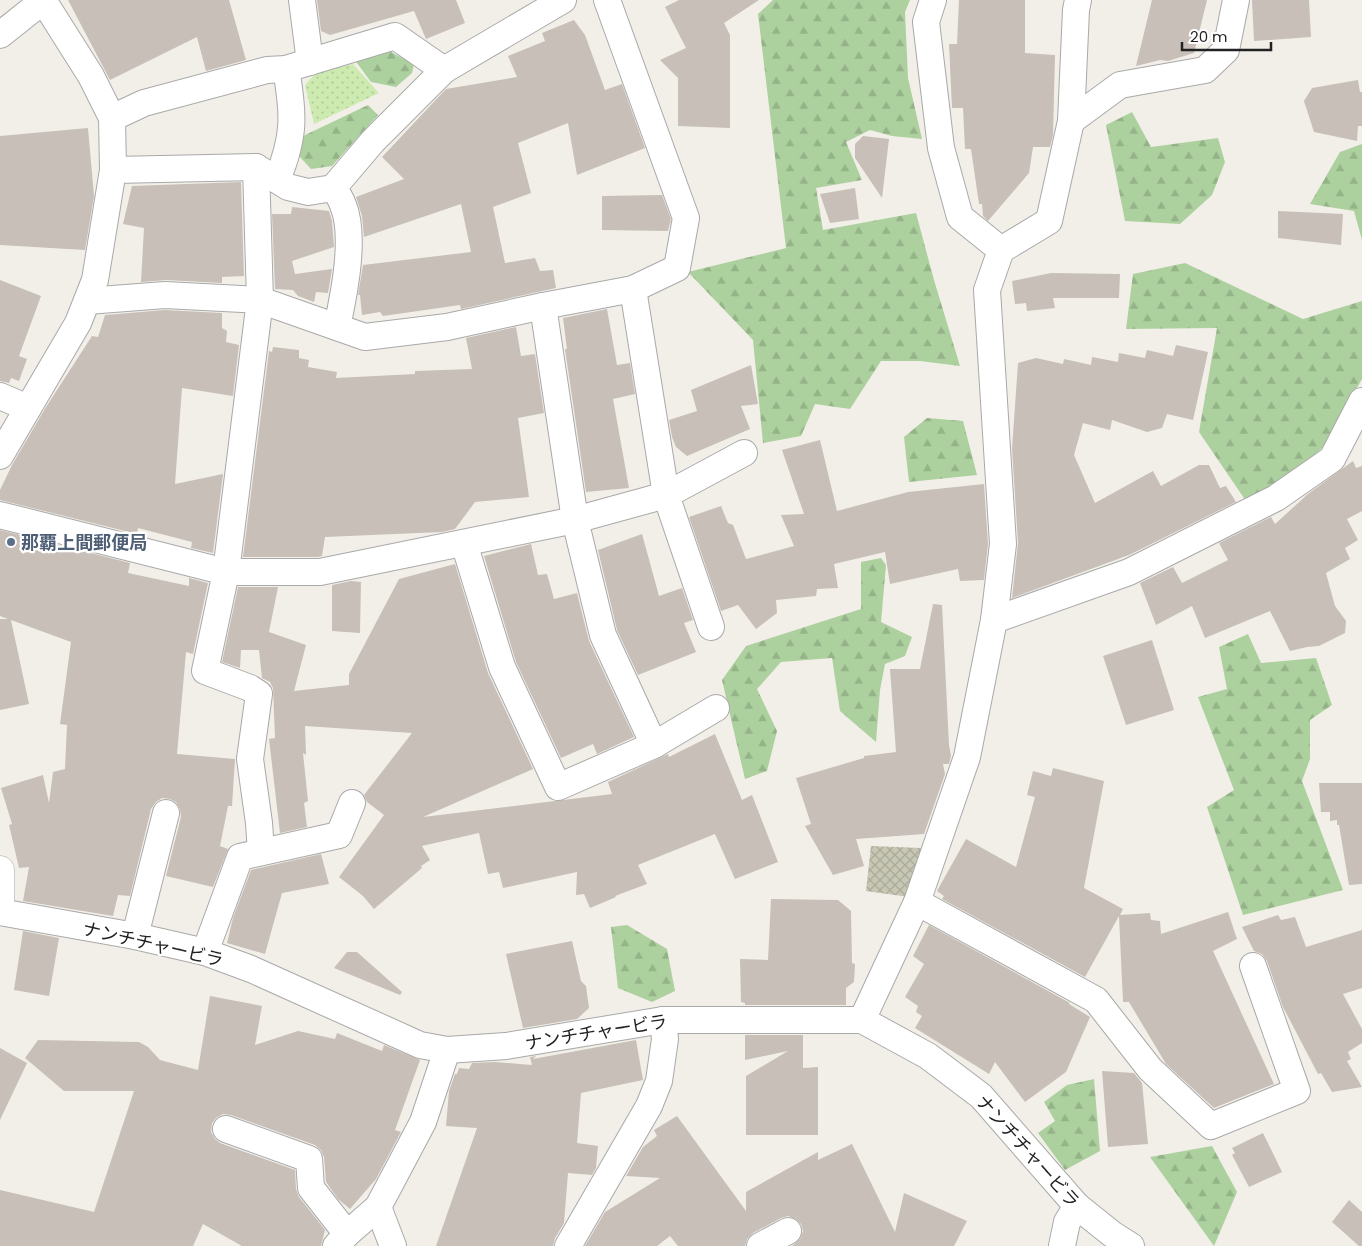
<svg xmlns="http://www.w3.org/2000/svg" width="1362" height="1246" font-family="Poppins,'Noto Sans JP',sans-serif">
<defs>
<pattern id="construction-cross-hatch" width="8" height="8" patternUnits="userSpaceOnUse" patternTransform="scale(1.25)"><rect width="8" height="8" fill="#c7c7b4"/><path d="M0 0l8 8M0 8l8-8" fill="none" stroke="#abab9a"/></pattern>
<pattern id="grass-dots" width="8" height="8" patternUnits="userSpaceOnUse" patternTransform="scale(1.25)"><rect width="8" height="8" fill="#cdebb0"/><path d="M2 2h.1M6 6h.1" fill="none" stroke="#b0c997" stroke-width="1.8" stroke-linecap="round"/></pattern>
<pattern id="forest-firs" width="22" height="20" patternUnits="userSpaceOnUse" patternTransform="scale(1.25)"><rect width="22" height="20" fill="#add19e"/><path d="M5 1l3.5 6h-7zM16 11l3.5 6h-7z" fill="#95b388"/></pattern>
</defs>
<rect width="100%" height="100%" fill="#f2efe9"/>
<path fill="url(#construction-cross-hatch)" d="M871 846 921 848 909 897 866 891Z"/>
<path fill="url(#grass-dots)" d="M353 64 379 93 314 124 305 85 316 73Z"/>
<g fill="url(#forest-firs)">
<path d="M773 0H910L905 12 908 78 922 139 892 136 870 130 846 142 862 180 816 188 823 230 916 213 934 280 960 366 920 361H881L850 409 815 404 801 436 763 443 753 340 688 272 786 248 758 14Z"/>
<path d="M389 51 414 64 412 73 396 87 371 82 354 59Z"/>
<path d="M368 105 378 115 332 166 311 169 299 156 303 136Z"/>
<path d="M1132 112 1151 147 1218 138 1225 162 1212 195 1180 224 1125 221 1106 125Z"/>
<path d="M1362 144V240L1354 211 1310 204 1340 152Z"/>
<path d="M1185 263 1303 319 1362 301V379L1323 447 1288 481 1248 504 1199 432 1217 328 1126 329 1133 274Z"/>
<path d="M927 418 963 421 977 475 909 482 904 437Z"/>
<path d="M881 558 886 565 881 622 912 637 905 656 885 664 880 690 876 742 840 711 832 658 781 662 757 689 777 731 767 771 745 779 722 680 746 646 861 609V562Z"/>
<path d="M1248 634 1261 663 1316 658 1332 705 1310 720V759L1302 781 1343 890 1243 915 1207 807 1234 790 1198 697 1227 689 1219 647Z"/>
<path d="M627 925 667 949 675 991 652 1002 618 988 611 927Z"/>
<path d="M1094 1079 1100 1151 1065 1170 1038 1133 1055 1121 1044 1102 1067 1085Z"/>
<path d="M1212 1146 1237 1192 1214 1246 1150 1157Z"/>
</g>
<g fill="#c7bfb8">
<path d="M68 0H229L246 60 206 71 197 37 110 80Z"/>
<path d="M317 0H456L465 23 426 39 414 11 330 35 321 31Z"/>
<path d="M679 0H759L724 23 730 35V128L678 126V78L660 60 686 48 665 7Z"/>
<path d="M959 0H1025V53L1055 55 1053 135 1050 147H1033L1029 173 988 221 983 216 982 204H979L971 149H965L963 108H952L949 44H957Z"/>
<path d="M1152 0H1207L1194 53 1168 61 1160 60 1136 66Z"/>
<path d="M1252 0H1309L1311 37 1254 41Z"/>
<path d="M574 20 585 35 605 90 622 84 645 148 577 175 568 123 518 143 531 193 493 207 505 263 535 258 540 271 553 270 556 288 461 309 460 305 383 316 380 312 362 315 360 295H358L363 265 471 252 461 204 364 237 362 216 356 197 404 179 382 157 446 89 517 77 508 56 545 41 542 33Z"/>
<path d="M1358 80 1360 92H1362V126H1358L1357 141 1314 132 1304 101 1312 88Z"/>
<path d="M88 128 94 196 85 250 0 245V136Z"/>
<path d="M863 136 889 139 882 198 855 158V144Z"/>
<path d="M241 182 244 276 222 277V283L166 280 141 282 144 228 123 224 132 186Z"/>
<path d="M855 188 859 219 830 223 820 194Z"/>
<path d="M662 195 671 219 668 231 602 230V196Z"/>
<path d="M292 207 329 211 332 221 334 247 292 261 295 274 332 269 328 293 316 292 314 302 298 296 293 290 275 289 272 214H291Z"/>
<path d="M1278 211 1343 214 1341 245 1278 238Z"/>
<path d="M1051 273 1120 274 1119 298H1053L1055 308 1027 311 1026 303 1015 304 1012 281Z"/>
<path d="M0 280 41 296 19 356 27 359 19 381 11 378 9 383 0 381Z"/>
<path d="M607 309 617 365 630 363 635 394 613 399 629 488 586 492 565 349H567L563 318Z"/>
<path d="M165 310 222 313V328L227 331 226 342 239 345 233 396 182 388 175 484 223 474 213 553 191 548 192 542 138 528 137 534 0 500V490L12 465 46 407 92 336 98 337 105 315Z"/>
<path d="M516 327 521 356 535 354 544 413 518 418 529 497 475 502 455 529 442 532 325 537 322 556 318 557H243L269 351 272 352 273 347 299 350V358L309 360 308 367 337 372 336 378 415 374V371L472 369 466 338Z"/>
<path d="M1176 345 1208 352 1193 420 1167 414 1162 428 1147 432 1112 420 1110 430 1083 423 1074 455 1095 503 1153 471 1161 486 1199 465H1209L1220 488 1226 486 1236 502 1129 555 1012 598 1018 543 1012 449 1018 363 1036 358 1063 364 1064 359 1091 365 1092 357 1118 362 1119 353 1145 358 1147 350 1173 356Z"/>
<path d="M751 365 758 404 741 406 750 429 687 456 676 447 672 437 669 420 697 411 691 390Z"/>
<path d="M820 440 837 511 908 492 984 484 988 544 984 580 960 581 958 569 890 584 885 552 834 564 838 588 817 589 816 596 776 600 777 613 756 629 738 605 721 611 689 517 721 506 728 523 733 525 746 559 794 546 781 515 804 514 782 450Z"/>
<path d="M1353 461 1356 468 1362 466V511L1347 519 1358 540 1345 548 1350 559 1326 573 1335 606 1346 621 1345 633 1319 646 1307 647 1290 651 1270 611 1205 638 1192 606 1156 625 1140 583 1173 567 1182 583 1228 560 1219 543 1271 517 1275 524 1308 494Z"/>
<path d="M0 530 130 563 128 573 189 586V578L208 583 193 654 186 652 177 754 235 759 232 806H228L220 846 228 849 213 887 166 876 181 817 180 809 176 802 170 799 162 798 156 802 151 809 130 896 118 895 113 916 23 901 29 867 19 868 9 825 12 824 1 788 43 775 49 803 53 772 65 769 67 725 60 724 71 642 11 620 29 704 0 710V619H8L0 616Z"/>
<path d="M642 534 659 596 682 588 693 620 684 623 696 652 638 675 617 630 598 550Z"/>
<path d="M531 544 538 575 547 574 554 599 577 593 589 641 634 737 597 754 593 744 561 758 516 662 484 556Z"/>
<path d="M455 564 488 673 533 769 423 817 612 794 608 782 668 754 669 757 715 734 742 800 752 795 778 862 735 879 715 834 638 865 647 884 615 896 616 897 590 908 584 894 576 895 577 872 503 888 499 872 488 874 479 833 422 846 430 860 421 866 422 868 374 909 363 896 339 877 384 815 367 802 364 795 412 733 305 726 306 755 303 753 308 801 304 803 307 827 280 833 269 739 275 738 273 688 270 682 262 678 259 650H241L240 668 222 662 238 587H278L269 632 306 645 294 691 349 685V674L399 579Z"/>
<path d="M351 581 361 582 360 633 332 631V585Z"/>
<path d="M933 604 942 605 949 745 951 756 949 764H943L945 774 924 834 856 839 864 866 833 875 805 826 811 824 796 778 864 758V756L896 752 890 669H920Z"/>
<path d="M1152 640 1174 710 1126 725 1103 656Z"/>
<path d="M1053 768 1104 781 1084 888 1123 909 1120 915 1150 913 1151 920 1160 921 1161 934 1228 912 1237 939 1213 951 1274 1084 1214 1108 1166 1064 1129 1002H1123L1119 916 1085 977 942 899 944 896 937 891 966 839 1016 867 1035 797 1027 795 1033 771 1051 776Z"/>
<path d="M1319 783H1362V884L1349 885 1339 825H1337V820L1330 821V812H1321Z"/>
<path d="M321 854 329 884 282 893 265 954 227 943 233 918 251 870Z"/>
<path d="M771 899 838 900 851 911 852 963 855 964 854 982 846 988V1005H745V1003L741 1002 740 959 768 960Z"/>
<path d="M1278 915 1281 920 1295 917 1306 947 1362 930V988L1343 994 1362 1029V1043L1348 1052 1351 1059 1347 1061 1362 1087 1332 1092 1321 1073 1318 1074 1283 1007 1267 961 1262 954 1254 951 1242 927Z"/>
<path d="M929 925 1070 1003 1069 1004 1090 1017 1066 1072 1025 1102 995 1062 989 1074 915 1028 922 1016 916 1012 918 1006 905 997 924 964 913 956Z"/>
<path d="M23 931 59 938 49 996 14 990Z"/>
<path d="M572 941 581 981 586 986 589 1008 577 1019 523 1028 506 954Z"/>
<path d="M347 952H357L402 992 400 995 334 968Z"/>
<path d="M210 996 262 1006 255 1045 298 1031 335 1039 337 1033 382 1051 384 1045 420 1060 395 1130 401 1132 376 1179 350 1209 338 1199 326 1182 324 1157 321 1150 315 1145 231 1115 223 1114 216 1118 212 1123 211 1132 215 1139 220 1143 295 1170 296 1189 299 1197 325 1230 321 1246H242L203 1224 193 1246H0V1190L94 1212 134 1091H64L25 1058 38 1040 139 1042 148 1047 160 1060 198 1070Z"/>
<path d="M745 1035H803V1068L818 1067V1135H746V1076L788 1051 745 1060Z"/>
<path d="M636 1040 643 1080 581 1093 577 1143 598 1146 596 1168 592 1175 568 1173 564 1223 555 1238 553 1246H436L477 1128 446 1126 449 1091 455 1074H457L459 1068 469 1069 472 1063 494 1062 532 1065 530 1057 536 1056 533 1059Z"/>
<path d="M0 1048 27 1063 0 1120Z"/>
<path d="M1102 1071 1134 1073 1142 1083 1148 1144 1108 1147Z"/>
<path d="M677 1116 746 1211V1192L818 1152V1160L852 1144 895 1232 904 1193 967 1221 954 1246H792L800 1239 803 1231 801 1224 796 1219 788 1216 781 1218 753 1233 747 1239 745 1246H678L670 1236 657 1246H585L605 1212 660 1178 626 1176 643 1147 657 1136 654 1130Z"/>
<path d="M1263 1133 1282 1172 1249 1187 1232 1155 1235 1153 1232 1148Z"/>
<path d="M1349 1200 1362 1212V1246H1359L1332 1222Z"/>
</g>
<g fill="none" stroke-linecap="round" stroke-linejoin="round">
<g stroke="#a9a9a9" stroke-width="28">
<g id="minor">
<path d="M302 0 310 62"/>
<path d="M933 0 926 22 941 148 960 217 1001 250"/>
<path d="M0 35 44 0"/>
<path d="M112 118 144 103 267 70 286 69 395 36 444 70"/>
<path d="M1071 121 1120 85 1205 70 1226 50 1236 0"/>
<path d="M256 167 260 300 226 572 205 671 250 688 259 694 250 759 259 823 261 852"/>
<path d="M113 170 256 167 288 187 308 192 333 188 373 141 444 70 563 0"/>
<path d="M277 180C295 136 294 115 286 69"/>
<path d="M333 188C337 193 341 199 343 205 356 236 344 294 337 327"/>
<path d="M633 289 666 495 711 627"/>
<path d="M87 301 165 295 260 300 365 337 447 327 543 306 633 289 677 268 686 218 607 0"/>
<path d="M543 306 575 520 603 635 654 745"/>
<path d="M0 396 28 408"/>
<path d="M0 456 78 323 95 280 113 170 112 118 91 76 43 0"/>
<path d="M0 515 226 572H320L575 520 666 495 744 453"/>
<path d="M464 543 502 667 558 787 654 745 716 708"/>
<path d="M994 620 1129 572 1276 498 1332 459 1362 401"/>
<path d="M917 902 1096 1000 1150 1069 1211 1126 1297 1091 1253 966"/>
<path d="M0 912 135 936 205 952 251 969 420 1045 447 1050 506 1046 663 1020H862L928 1056 981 1096 1077 1206 1112 1234 1131 1246"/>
<path d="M135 936 166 813"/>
<path d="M205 952 240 857 339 835 352 803"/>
<path d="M862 1020 917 902 967 757 994 620 1003 544 987 290 1001 250 1049 221 1071 121 1076 10 1078 0"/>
<path d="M226 1129 309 1159 311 1188 347 1234"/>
<path d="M378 1207 393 1246"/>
<path d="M336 1246 347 1234 378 1207 423 1122 447 1050"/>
<path d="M568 1246 649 1106 659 1081 665 1039 663 1020"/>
<path d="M760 1246 788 1231"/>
<path d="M1062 1246 1067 1222 1077 1206"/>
</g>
</g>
<g stroke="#a9a9a9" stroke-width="29">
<path id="tertiary" d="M0 870V905"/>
</g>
<use href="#minor" stroke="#fff" stroke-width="26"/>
<use href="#tertiary" stroke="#fff" stroke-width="28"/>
</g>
<circle fill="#5c6f8a" stroke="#fff" stroke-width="2" cx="11" cy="542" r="5"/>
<g text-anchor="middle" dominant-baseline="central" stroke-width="4.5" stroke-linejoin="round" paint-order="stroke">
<g font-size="18" font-weight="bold" fill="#4e5e75" stroke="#fff" text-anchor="start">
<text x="21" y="542">那覇上間郵便局</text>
</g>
<g font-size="18" fill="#222" stroke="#fff">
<text transform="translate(153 944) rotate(13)">ナンチチャービラ</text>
<text transform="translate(596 1032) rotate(-9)">ナンチチャービラ</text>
<text transform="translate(1028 1151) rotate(48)">ナンチチャービラ</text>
</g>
</g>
<path d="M1182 42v8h89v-8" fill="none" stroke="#222222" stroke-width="2.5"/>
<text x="1190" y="42" font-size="15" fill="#222222" stroke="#ffffff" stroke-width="4" paint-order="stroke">20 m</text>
</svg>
